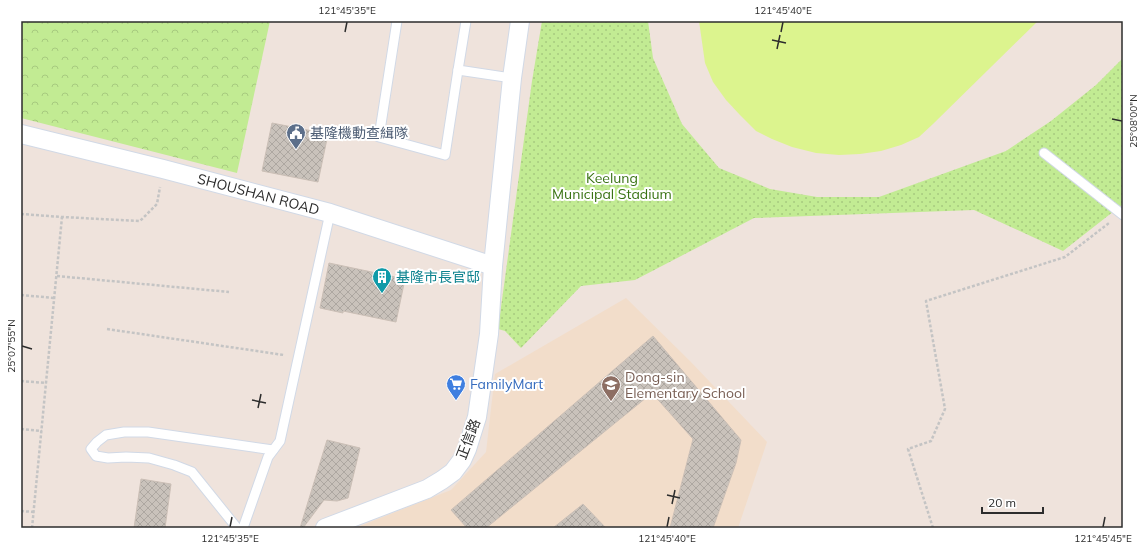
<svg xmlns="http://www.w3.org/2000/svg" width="1144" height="549" font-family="Mulish,'Noto Sans TC',sans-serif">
<defs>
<pattern id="forest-crowns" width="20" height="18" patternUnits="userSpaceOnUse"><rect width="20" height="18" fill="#c2eb93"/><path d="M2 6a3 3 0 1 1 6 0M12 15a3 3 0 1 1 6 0" fill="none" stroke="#a7ca7f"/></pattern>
<pattern id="park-dots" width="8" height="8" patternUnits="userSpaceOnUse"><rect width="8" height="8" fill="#c2eb93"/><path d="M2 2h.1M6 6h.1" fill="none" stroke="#a7ca7f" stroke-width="1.8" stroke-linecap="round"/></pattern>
<pattern id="building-cross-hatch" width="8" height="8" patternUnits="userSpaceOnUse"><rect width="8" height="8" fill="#c9c2bb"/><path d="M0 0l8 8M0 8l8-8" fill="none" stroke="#ada7a1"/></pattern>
</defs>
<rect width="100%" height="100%" fill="#efe3dc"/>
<path fill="#f2ddca" d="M626 298 690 361 767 442 738 528H355L451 490 486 452 495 374Z"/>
<path fill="url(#forest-crowns)" d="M21 21H270L237 173 21 118Z"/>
<path fill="url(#park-dots)" d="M542 21H648L653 58 682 124 719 168 770 189 817 197H879L1006 151 1051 121 1096 85 1123 58V204L1063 251 974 210 754 218 635 280 581 286 521 348 505 331 498 329 532 81Z"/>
<path fill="#dcf48e" d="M699 21H1038L933 124 919 137 901 145 881 151 860 154 839 155 816 153 792 147 772 139 756 131 740 115 726 100 713 82 705 63Z"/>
<g fill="url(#building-cross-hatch)" stroke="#cbbfb6">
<path d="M272 123 328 134 318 182 262 171Z"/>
<path d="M329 263 405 279 396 322 343 311V313L320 308Z"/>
<path d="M653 336 741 440 736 463 713 528H670L693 439 652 393 486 528H467L451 510Z"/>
<path d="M327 440 360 448 348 498 337 501 324 500 303 528H300Z"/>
<path d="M141 479 171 484 165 528H134Z"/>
<path d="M583 504 606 528H553Z"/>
</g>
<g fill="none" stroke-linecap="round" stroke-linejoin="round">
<g stroke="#d1d9e6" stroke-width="11">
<g id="lane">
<path d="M397 21 379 137 445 155 458 70"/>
<path d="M466 21 458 70 512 78"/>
<path d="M1044 153 1123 215"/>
<path d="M237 528 192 472 174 465 149 458 126 457 108 458 96 456 91 449 97 442 106 435 124 432H148L273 450"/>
<path d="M243 528 268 457 280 441 330 213"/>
</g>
</g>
<g stroke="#d1d9e6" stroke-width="20">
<g id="street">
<path id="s1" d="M21 134 163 169 330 213 493 266"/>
<path d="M325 528 427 489 442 480 453 472 462 460 467 449 477 417 489 334 493 266 512 78 520 21"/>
</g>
</g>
<g stroke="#c4c4c4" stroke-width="2.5" stroke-dasharray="3 2" stroke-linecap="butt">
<path d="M21 214 62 217 140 221 157 204 160 187"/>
<path d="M57 276 229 292"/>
<path d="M21 295 54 298"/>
<path d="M107 329 284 355"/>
<path d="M21 381 46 383"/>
<path d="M21 429 42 431"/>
<path d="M21 511 34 512"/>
<path d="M32 528 62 217"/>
<path d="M933 528 908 449 931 441 945 409 926 301 1065 257 1109 223"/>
</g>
<use href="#lane" stroke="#fff" stroke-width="9"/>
<use href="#street" stroke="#fff" stroke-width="18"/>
</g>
<path fill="none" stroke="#2c2c2c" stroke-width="1.5" d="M345 32 347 22M781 32 783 22M772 40 786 43M777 49 780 35M1112 119 1122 121M22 346 32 349M252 400 266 403M258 408 261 394M667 495 680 498M672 504 675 490M230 527 232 517M667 527 669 517M1103 527 1105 517"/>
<defs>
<g id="civic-pin" transform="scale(1)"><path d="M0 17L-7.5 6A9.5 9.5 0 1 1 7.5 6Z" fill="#5c6f8a" stroke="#fff"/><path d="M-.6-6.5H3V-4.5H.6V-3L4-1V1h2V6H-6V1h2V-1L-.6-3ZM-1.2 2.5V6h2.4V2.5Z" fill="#fff"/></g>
<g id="building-pin" transform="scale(1)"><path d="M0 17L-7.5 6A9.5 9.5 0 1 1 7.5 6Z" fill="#0f9aa8" stroke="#fff"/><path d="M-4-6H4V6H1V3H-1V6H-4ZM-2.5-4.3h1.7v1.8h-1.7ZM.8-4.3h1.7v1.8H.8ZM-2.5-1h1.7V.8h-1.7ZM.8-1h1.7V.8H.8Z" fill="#fff"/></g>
<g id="supermarket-pin" transform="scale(1)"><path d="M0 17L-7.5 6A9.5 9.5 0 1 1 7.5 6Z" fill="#3f7fe0" stroke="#fff"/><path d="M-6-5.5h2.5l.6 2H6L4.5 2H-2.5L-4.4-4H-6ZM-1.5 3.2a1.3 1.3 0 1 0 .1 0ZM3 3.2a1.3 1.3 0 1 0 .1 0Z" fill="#fff"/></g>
<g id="school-pin" transform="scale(1)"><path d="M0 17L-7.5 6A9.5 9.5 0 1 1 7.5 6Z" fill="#8d6e63" stroke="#fff"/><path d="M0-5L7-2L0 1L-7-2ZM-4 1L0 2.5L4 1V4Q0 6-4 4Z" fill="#fff"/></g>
</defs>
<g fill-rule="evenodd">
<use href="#civic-pin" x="296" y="133"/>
<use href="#building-pin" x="382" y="277"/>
<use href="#supermarket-pin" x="456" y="384"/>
<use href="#school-pin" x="611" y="385"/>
</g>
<g text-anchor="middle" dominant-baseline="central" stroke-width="4" stroke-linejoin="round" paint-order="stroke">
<g font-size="14" fill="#4e5e75" stroke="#fff" text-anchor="start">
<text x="310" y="133">基隆機動查緝隊</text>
</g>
<g font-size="14" fill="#387212" stroke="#fff">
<text x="612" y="178">Keelung<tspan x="612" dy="16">Municipal Stadium</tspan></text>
</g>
<g font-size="14" fill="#2c2c2c" stroke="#fff">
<text stroke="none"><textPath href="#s1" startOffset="245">SHOUSHAN ROAD</textPath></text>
<text transform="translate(468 439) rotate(-69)">正信路</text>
</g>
<g font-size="14" fill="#0d838f" stroke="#fff" text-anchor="start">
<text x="396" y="277">基隆市長官邸</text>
</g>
<g font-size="14" fill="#785e54" stroke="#fff" text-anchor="start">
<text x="625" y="377">Dong-sin<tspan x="625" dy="16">Elementary School</tspan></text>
</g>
<g font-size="14" fill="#366cbe" stroke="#fff" text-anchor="start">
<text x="470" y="384">FamilyMart</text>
</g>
</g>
<rect width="1144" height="549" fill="none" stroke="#ffffff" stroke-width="44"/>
<path d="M982 507v6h61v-6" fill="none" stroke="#2c2c2c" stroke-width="2"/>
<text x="988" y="507" font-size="12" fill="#2c2c2c" stroke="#ffffff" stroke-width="3" paint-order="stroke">20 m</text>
<rect x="22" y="22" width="1100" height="505" fill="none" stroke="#2c2c2c" stroke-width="1.5"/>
<g font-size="10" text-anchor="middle" fill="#2c2c2c">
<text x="347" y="14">121°45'35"E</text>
<text x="783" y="14">121°45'40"E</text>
<text transform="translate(1133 121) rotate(-90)" y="4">25°08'00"N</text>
<text transform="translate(11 346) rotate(-90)" y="4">25°07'55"N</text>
<text x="230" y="542">121°45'35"E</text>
<text x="667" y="542">121°45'40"E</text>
<text x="1103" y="542">121°45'45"E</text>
</g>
</svg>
